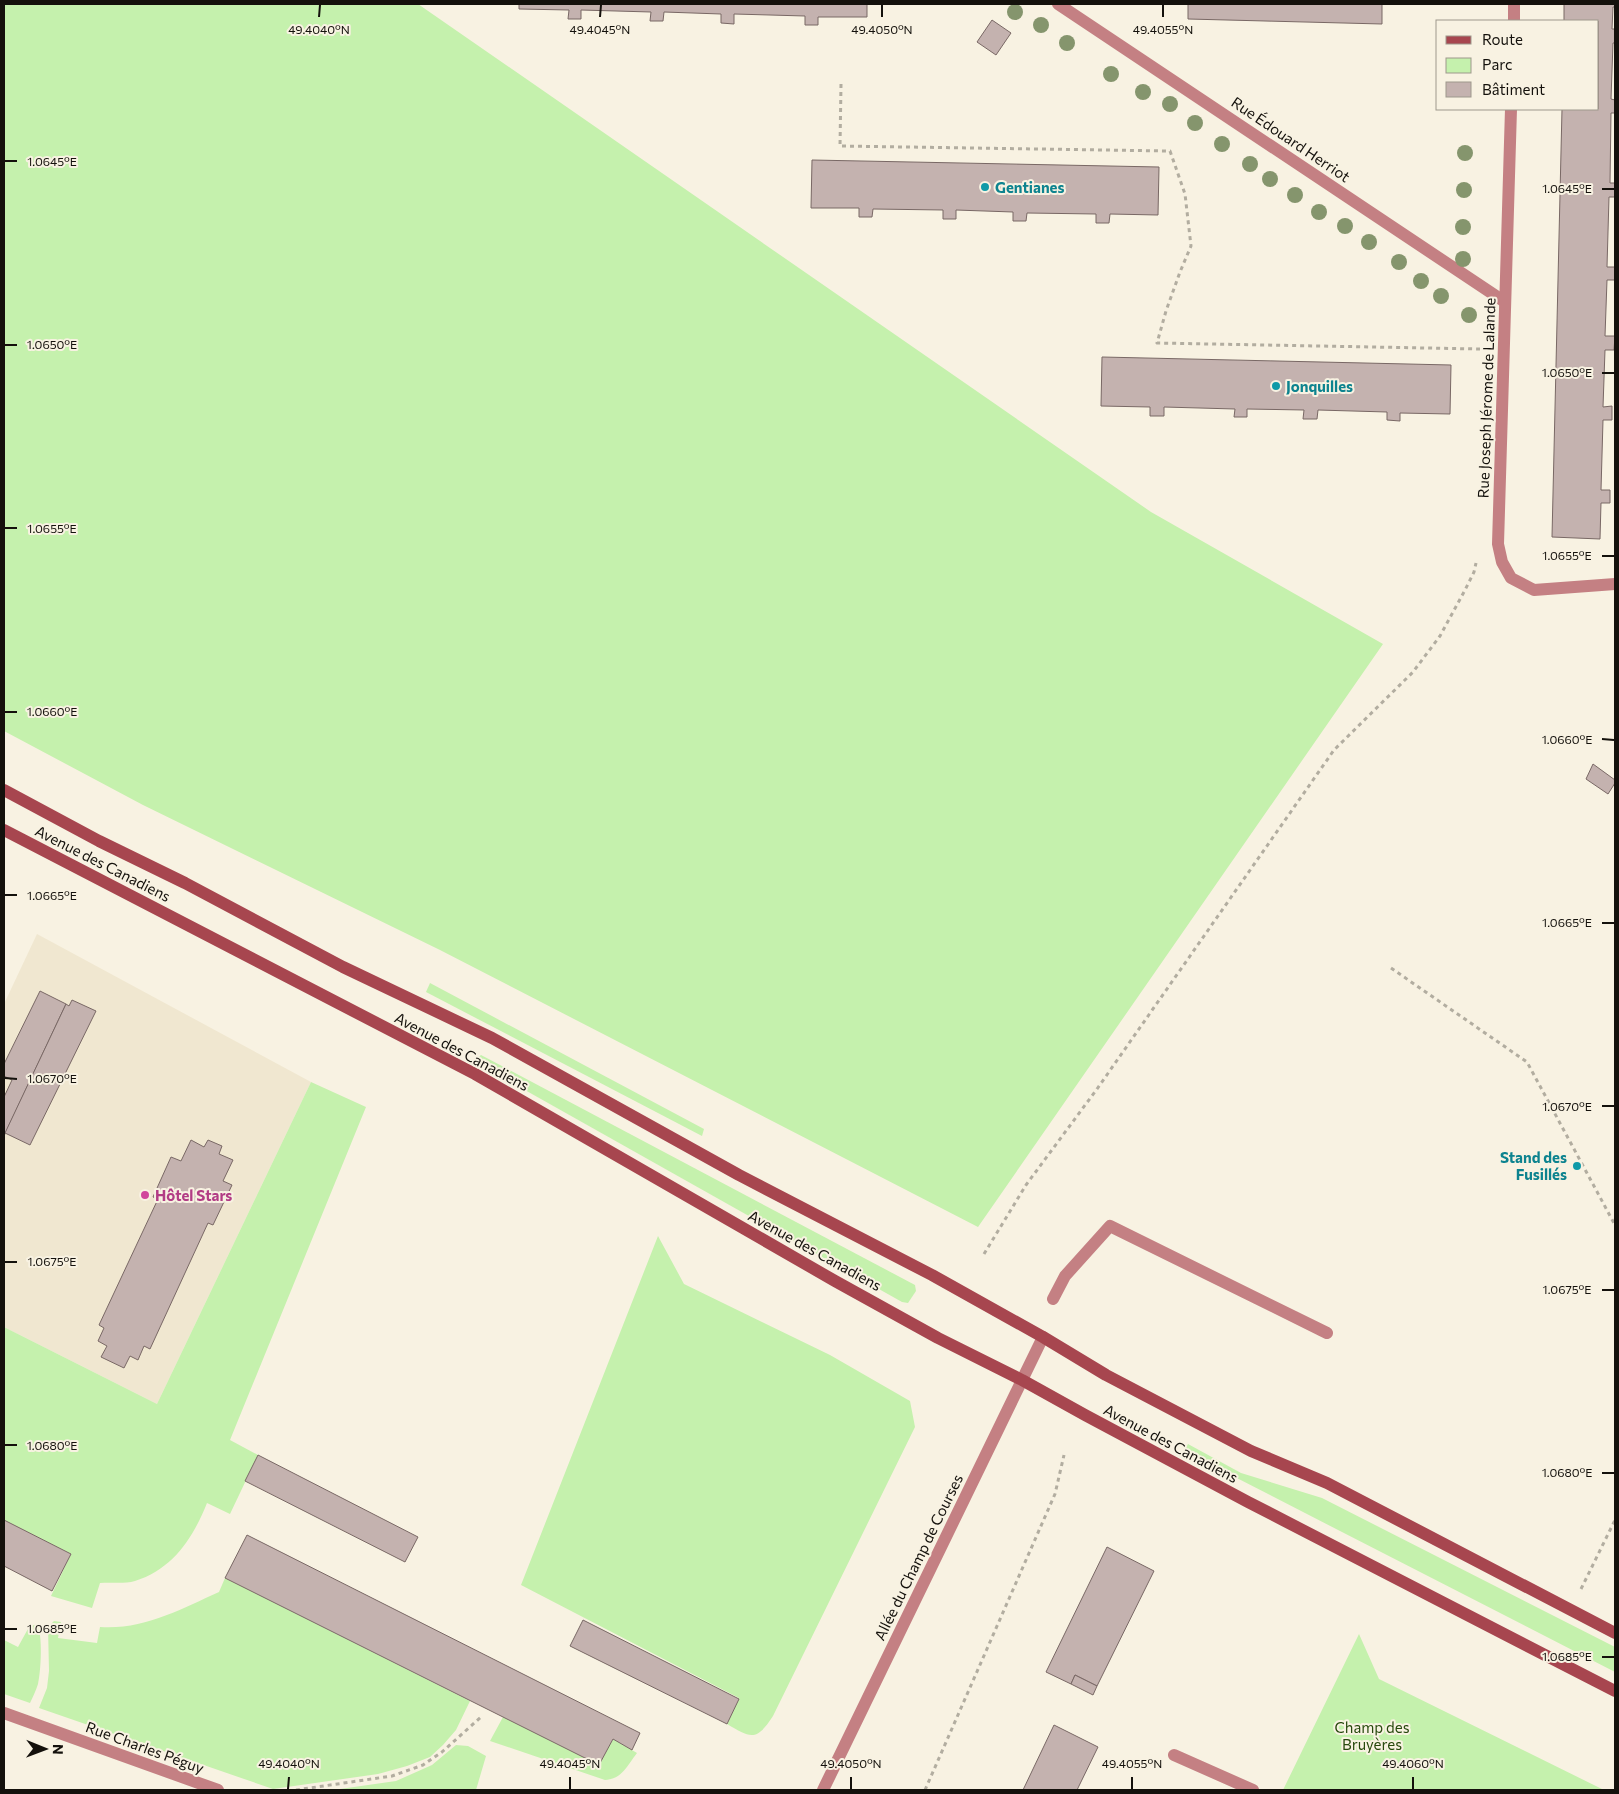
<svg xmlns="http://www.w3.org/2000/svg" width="1619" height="1794" font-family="Commissioner,sans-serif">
<rect width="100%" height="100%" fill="#f8f2e2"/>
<path fill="#f0e7d0" d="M37 934 311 1082 157 1404 4 1327V1004Z"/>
<g fill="#c5f1ad">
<path d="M4 4H418L1151 512 1383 644 978 1227 440 950 143 805 4 731Z"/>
<path d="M430 983 704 1129 702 1136 426 992Z"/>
<path d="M481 1055 915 1285 916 1291 908 1303 902 1302 477 1063V1058Z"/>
<path d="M311 1082 366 1107 230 1440 258 1455 230 1514 207 1503C193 1538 173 1569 135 1581 125 1584 111 1582 100 1583L92 1608 51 1596 71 1554 4 1520V1327L157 1404Z"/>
<path d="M658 1236 684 1284 830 1355 910 1401 915 1427 773 1716C756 1742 751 1738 727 1724L739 1698 521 1585Z"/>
<path d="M1188 1444 1241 1473 1322 1498 1615 1647V1672L1184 1451Z"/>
<path d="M225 1578 470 1701 456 1730 443 1745 430 1757 407 1766 378 1774 273 1789 39 1708 47 1688 49 1671 48 1627 54 1621 61 1622 58 1638 97 1643 100 1627C144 1630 181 1609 219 1592Z"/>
<path d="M37 1624C43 1635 41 1671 38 1684 36 1690 33 1697 30 1703L4 1694V1640L18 1647 29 1627Z"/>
<path d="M1359 1634 1379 1679 1604 1790H1283Z"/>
<path d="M503 1717 599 1765 613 1739 637 1753C627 1766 622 1779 605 1780L490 1741Z"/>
<path d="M456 1745 468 1746 486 1756 476 1790H333L396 1781 432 1765Z"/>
</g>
<g fill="#c4b2af" stroke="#796865">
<path d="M519 4H867V17H818V25H805V16L734 14V24L721 23V14L664 12 663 21H650L651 12 581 10V19H568L569 10 519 9Z"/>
<path d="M1188 4H1382V24L1188 19Z"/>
<path d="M1564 4H1615V7H1613L1612 29H1615V43H1613L1611 99 1615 100V113H1611L1610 183H1615V197H1609L1607 267H1615V280H1607L1605 336H1615L1614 350H1605L1603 407 1612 406V420H1603L1601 490H1610V503H1601L1600 539 1552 537 1562 109H1598V21H1564Z"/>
<path d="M992 20 1011 33 996 55 977 42Z"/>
<path d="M812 160 1159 167 1158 215 1110 214 1109 223H1096V214L1027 213 1026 221H1013V212L956 210V219H943V210L873 209 872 217H859V208H811Z"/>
<path d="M1102 357 1451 365 1450 414 1400 413V421L1387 420V412L1318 410 1317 419H1303L1304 410 1247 409V417H1234L1235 409 1164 407V416H1150V407L1101 406Z"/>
<path d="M1593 764 1615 780V783L1608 794 1586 779Z"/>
<path d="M40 991 66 1004 4 1136V1097L12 1080 4 1076V1064Z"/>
<path d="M72 1000 96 1011 30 1145 5 1133 66 1004 69 1006Z"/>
<path d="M191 1140 204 1147 208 1140 222 1146 219 1154 233 1160 223 1181 232 1185 213 1225 208 1223 150 1349 144 1346 138 1360 130 1356 124 1368 101 1357 107 1346 98 1341 104 1328 99 1325 158 1199 153 1197 171 1157 181 1161Z"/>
<path d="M258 1455 418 1537 405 1562 245 1481Z"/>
<path d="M4 1520 71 1554 52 1591 4 1566Z"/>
<path d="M247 1535 640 1733 632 1750 613 1739 599 1765 225 1578Z"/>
<path d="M1107 1547 1154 1571 1097 1686 1075 1675 1071 1684 1046 1672Z"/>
<path d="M583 1620 739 1699 727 1724 570 1646Z"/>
<path d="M1075 1675 1097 1686 1093 1695 1071 1684Z"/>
<path d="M1054 1725 1098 1747 1077 1790H1023Z"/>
</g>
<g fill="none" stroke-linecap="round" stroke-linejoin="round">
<g stroke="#b2ada0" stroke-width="3" stroke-dasharray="4 4" stroke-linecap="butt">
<path d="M841 84 840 146 1170 151 1185 194 1191 246 1180 272 1166 311 1157 343 1480 349"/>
<path d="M1391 968 1527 1062 1615 1225"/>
<path d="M984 1254 1026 1185 1097 1089 1334 750 1413 672 1440 636 1465 590 1474 572 1476 563"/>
<path d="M1581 1589 1615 1520"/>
<path d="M296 1790 392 1776 423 1765 442 1752 481 1717"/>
<path d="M925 1790 1055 1494 1064 1455"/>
</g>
<g stroke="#c48083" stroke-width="12">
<path d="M1053 1299 1065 1276 1110 1226 1327 1333"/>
<path d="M1174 1755 1253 1790"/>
</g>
<g stroke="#c48083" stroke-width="12">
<path d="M1058 4 1505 302"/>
<path d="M1514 21V4"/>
<path d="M1511 109 1498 544 1502 562 1511 578 1534 590 1615 584"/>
<path d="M4 1713 218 1790"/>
<path d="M823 1790 1043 1337"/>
</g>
<g stroke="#a7464f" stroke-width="12">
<path d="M4 790 99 841 185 883 343 967 492 1038 739 1175 932 1275 1043 1337 1106 1375 1251 1451 1327 1483 1615 1633"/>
<path d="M4 830 475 1074 835 1281 938 1338 1022 1380 1085 1415 1248 1502 1615 1691"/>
</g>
</g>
<g fill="#85956d">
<circle cx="1015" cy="12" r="8"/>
<circle cx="1041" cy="25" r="8"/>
<circle cx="1067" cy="43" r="8"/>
<circle cx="1111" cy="74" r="8"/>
<circle cx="1143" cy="92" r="8"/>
<circle cx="1170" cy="104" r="8"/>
<circle cx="1195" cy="123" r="8"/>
<circle cx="1222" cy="144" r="8"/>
<circle cx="1465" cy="153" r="8"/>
<circle cx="1250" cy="164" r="8"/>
<circle cx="1270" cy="179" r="8"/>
<circle cx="1464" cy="190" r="8"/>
<circle cx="1295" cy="195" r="8"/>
<circle cx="1319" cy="212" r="8"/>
<circle cx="1345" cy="226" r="8"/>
<circle cx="1463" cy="227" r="8"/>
<circle cx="1369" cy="242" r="8"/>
<circle cx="1463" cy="259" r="8"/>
<circle cx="1399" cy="262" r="8"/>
<circle cx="1421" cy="281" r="8"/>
<circle cx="1441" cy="296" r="8"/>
<circle cx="1469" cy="315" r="8"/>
</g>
<path fill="none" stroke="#14110c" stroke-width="2" d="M319 17 320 5M600 17 601 5M882 17V5M1163 17V5M5 161H17M1602 189H1614M5 345H17M1602 373H1614M5 528H17M1602 556H1614M5 712H17M1602 739 1614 740M5 895H17M1602 923H1614M5 1078 17 1079M1602 1106H1614M5 1262H17M1602 1290H1614M5 1445H17M1602 1473H1614M5 1629H17M1602 1657H1614M288 1789 289 1777M570 1789V1777M851 1789V1777M1132 1789V1777M1413 1789V1777"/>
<g fill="#0f9aa8" stroke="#f8f2e2" stroke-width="2">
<circle cx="985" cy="187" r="5"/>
<circle cx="1276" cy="386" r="5"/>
<circle cx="1577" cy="1166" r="5"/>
</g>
<circle fill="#d1479c" stroke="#f8f2e2" stroke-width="2" cx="145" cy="1195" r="5"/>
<g text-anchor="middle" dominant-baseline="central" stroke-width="4" stroke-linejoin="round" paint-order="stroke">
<g font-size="15" fill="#14110c" stroke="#f8f2e2">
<text transform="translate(1291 139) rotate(34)">Rue Édouard Herriot</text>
<text transform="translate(1486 398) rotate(-88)">Rue Joseph Jérome de Lalande</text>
<text transform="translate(103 863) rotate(27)">Avenue des Canadiens</text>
<text transform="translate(462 1051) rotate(28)">Avenue des Canadiens</text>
<text transform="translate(815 1250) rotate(29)">Avenue des Canadiens</text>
<text transform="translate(1171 1443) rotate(28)">Avenue des Canadiens</text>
<text transform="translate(918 1557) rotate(-64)">Allée du Champ de Courses</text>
<text transform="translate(145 1747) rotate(20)">Rue Charles Péguy</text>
</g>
<g font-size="15" font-weight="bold" fill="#0d838f" stroke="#f8f2e2" text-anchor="start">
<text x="995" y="187">Gentianes</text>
<text x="1286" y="386">Jonquilles</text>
<text x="1567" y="1157" text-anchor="end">Stand des<tspan x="1567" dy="17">Fusillés</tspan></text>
</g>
<g font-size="15" font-weight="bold" fill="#b23c85" stroke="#f8f2e2" text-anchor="start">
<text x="155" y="1195">Hôtel Stars</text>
</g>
<g font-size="15" fill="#27490d" stroke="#f8f2e2">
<text x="1372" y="1727">Champ des<tspan x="1372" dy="17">Bruyères</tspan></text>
</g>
</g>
<g font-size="12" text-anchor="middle" fill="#14110c" stroke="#f8f2e2" stroke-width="4" stroke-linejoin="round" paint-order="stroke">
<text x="319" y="34">49.4040°N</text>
<text x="600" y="34">49.4045°N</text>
<text x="882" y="34">49.4050°N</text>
<text x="1163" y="34">49.4055°N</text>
<text x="52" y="166">1.0645°E</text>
<text x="1567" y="193">1.0645°E</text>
<text x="52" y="349">1.0650°E</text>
<text x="1567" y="377">1.0650°E</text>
<text x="52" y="533">1.0655°E</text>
<text x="1567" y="560">1.0655°E</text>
<text x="52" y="716">1.0660°E</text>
<text x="1567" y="744">1.0660°E</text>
<text x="52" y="900">1.0665°E</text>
<text x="1567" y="927">1.0665°E</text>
<text x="52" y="1083">1.0670°E</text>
<text x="1567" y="1111">1.0670°E</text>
<text x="52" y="1266">1.0675°E</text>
<text x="1567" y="1294">1.0675°E</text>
<text x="52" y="1450">1.0680°E</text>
<text x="1567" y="1477">1.0680°E</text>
<text x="52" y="1633">1.0685°E</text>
<text x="1567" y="1661">1.0685°E</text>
<text x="289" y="1768">49.4040°N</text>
<text x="570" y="1768">49.4045°N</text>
<text x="851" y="1768">49.4050°N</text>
<text x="1132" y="1768">49.4055°N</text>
<text x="1413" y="1768">49.4060°N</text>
</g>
<rect width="1619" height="1794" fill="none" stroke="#14110c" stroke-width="10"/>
<rect x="1436" y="20" width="162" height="90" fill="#f8f2e2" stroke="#9d988c"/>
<rect x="1446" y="36" width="25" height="8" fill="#a7464f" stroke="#9d988c"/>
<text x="1482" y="45" font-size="15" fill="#14110c">Route</text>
<rect x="1446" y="58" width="25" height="15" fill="#c5f1ad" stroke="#9d988c"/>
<text x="1482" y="70" font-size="15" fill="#14110c">Parc</text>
<rect x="1446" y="82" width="25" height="15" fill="#c4b2af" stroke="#9d988c"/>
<text x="1482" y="95" font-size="15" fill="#14110c">Bâtiment</text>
<g transform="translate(45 1749) rotate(91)" stroke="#f8f2e2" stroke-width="4" paint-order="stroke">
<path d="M0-4L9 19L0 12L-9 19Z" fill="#14110c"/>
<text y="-8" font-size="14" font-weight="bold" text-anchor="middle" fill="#14110c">N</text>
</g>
</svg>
